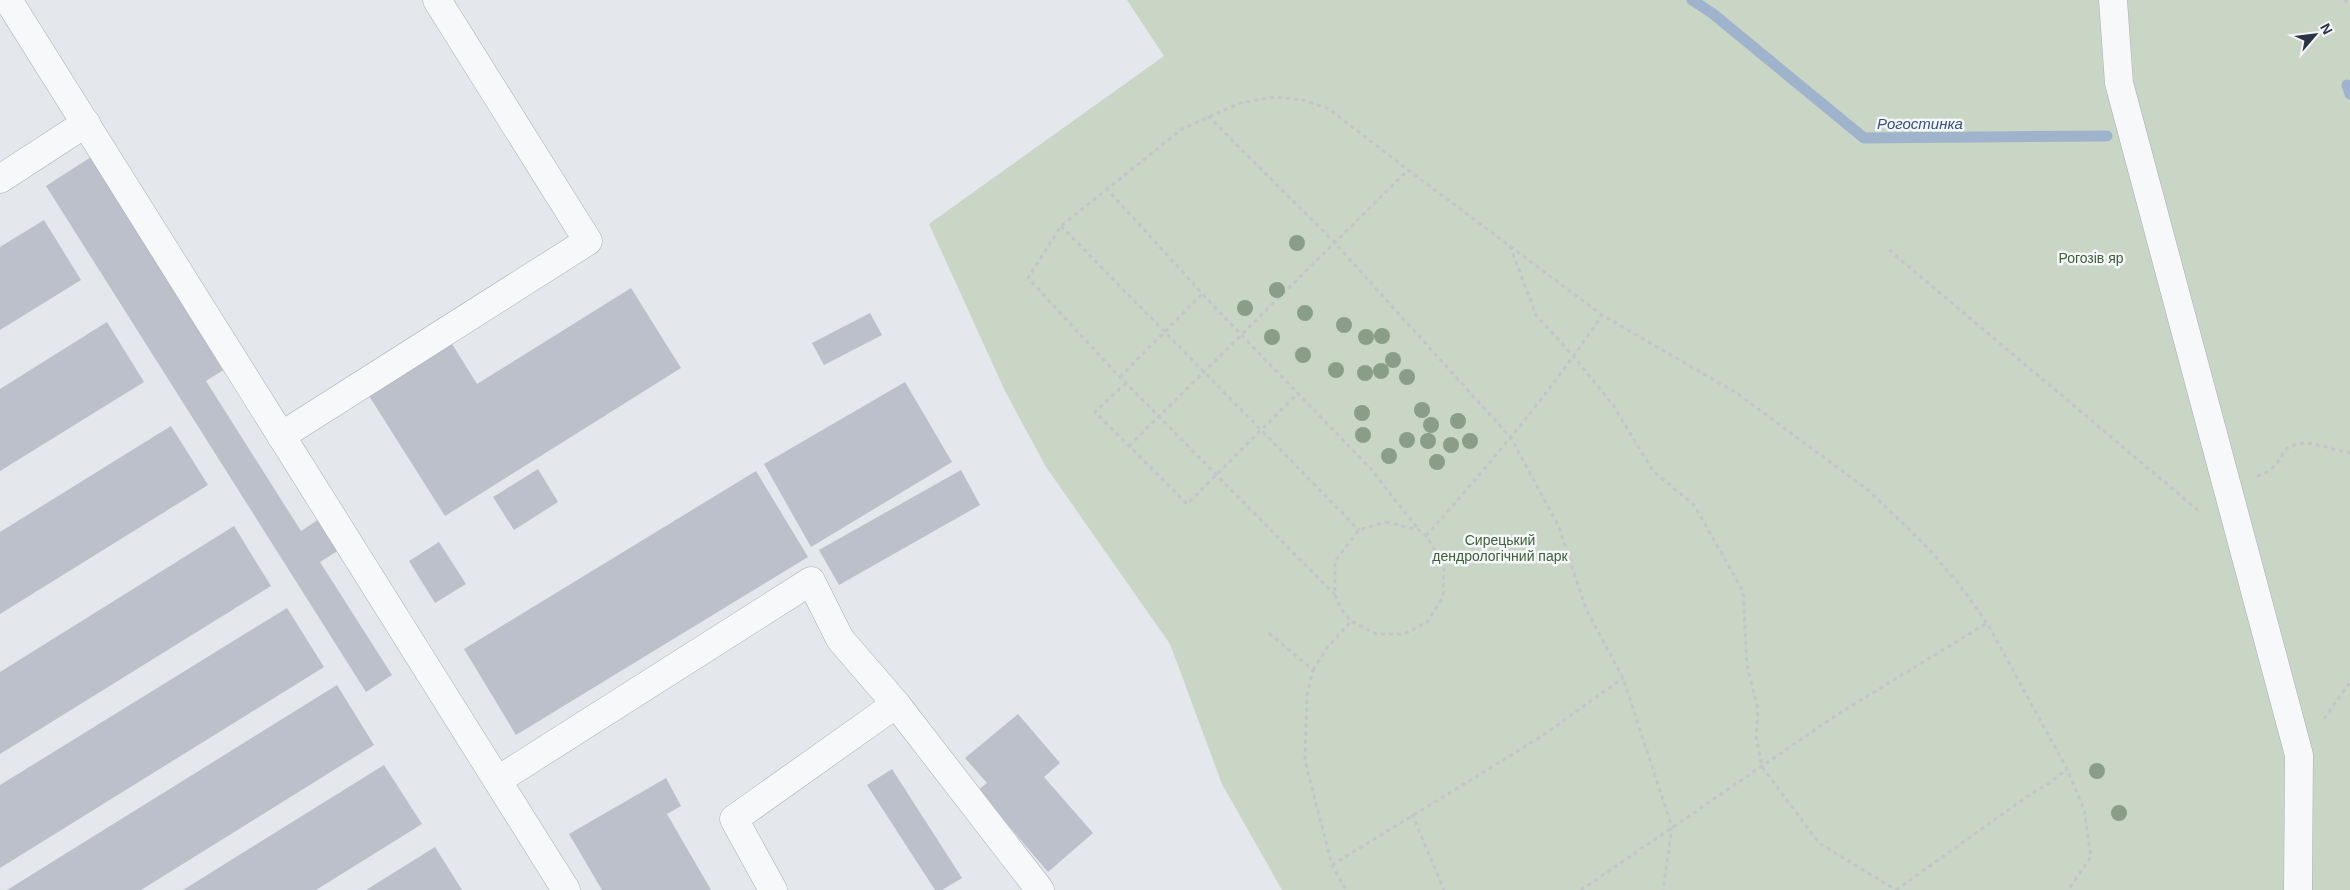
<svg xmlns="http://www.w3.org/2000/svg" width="2350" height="890" font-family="Arial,sans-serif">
<rect width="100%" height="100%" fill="#e4e7ec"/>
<path fill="#c9d6c5" d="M1127 0H2350V890H1282L1222 784 1170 644 1046 467 1005 391 929 224 1164 56Z"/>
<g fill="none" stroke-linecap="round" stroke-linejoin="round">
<g stroke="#9fb4cc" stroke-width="11">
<path d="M1692 0 1712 13 1864 138 2107 136"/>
<path d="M2347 85 2350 94"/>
</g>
</g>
<g fill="#bbc0ca">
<path d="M91 157 225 369 206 381 301 531 324 516 344 547 320 562 392 675 366 692 46 186Z"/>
<path d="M44 220 81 280 0 330V247Z"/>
<path d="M631 288 681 368 445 516 364 388 447 336 477 384Z"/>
<path d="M870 313 882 335 824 365 812 343Z"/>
<path d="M107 322 144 382 0 471V389Z"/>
<path d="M905 382 952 462 811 547 764 464Z"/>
<path d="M171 426 208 485 0 614V532Z"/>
<path d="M538 469 558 502 514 530 493 497Z"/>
<path d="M961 470 980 505 839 585 819 550Z"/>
<path d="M756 471 808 557 516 735 464 649Z"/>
<path d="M234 526 271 586 0 754V672Z"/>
<path d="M439 542 466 584 435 603 409 561Z"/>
<path d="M287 608 324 667 0 868V785Z"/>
<path d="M337 685 374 745 141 890H7Z"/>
<path d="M1018 714 1060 763 1044 777 1093 833 1048 872 978 790 987 783 965 758Z"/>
<path d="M384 765 422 824 316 890H183Z"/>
<path d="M892 769 962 878 942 890H935L867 785Z"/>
<path d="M666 778 681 806 667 814 711 890H602L569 834Z"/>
<path d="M435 847 462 890H366Z"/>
</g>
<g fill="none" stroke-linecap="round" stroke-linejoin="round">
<g stroke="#a9aeb7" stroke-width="29">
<g id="minor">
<path d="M8 0 566 890"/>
<path d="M2113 0 2119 83 2299 755 2298 890"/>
<path d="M0 179 86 123"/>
<path d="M281 436 588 241 437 0"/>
<path d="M498 780 811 581 840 639 896 704"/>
<path d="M773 890 734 819 896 704 1040 890"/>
</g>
</g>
<g stroke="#c2c5cb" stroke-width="3" stroke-dasharray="4 4" stroke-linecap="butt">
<path d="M2344 0 2350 4"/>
<path d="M1208 116 1334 242 1511 438 1559 527 1586 609 1623 678 1672 827 1663 890"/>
<path d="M1106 188 1219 312 1370 468 1419 530"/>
<path d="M1061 226 1359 530"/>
<path d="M1510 246 1536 315 1574 357 1613 405 1653 471 1694 505 1743 591 1747 665 1758 709 1756 736 1762 767 1819 843 1896 890"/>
<path d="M1889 250 2200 512"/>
<path d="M1120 377 1202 294"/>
<path d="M1126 383 1095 412 1187 504 1298 393"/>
<path d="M1129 446 1408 170"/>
<path d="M2257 476C2266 474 2274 468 2279 460 2281 458 2283 453 2285 450 2303 434 2331 451 2350 453"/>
<path d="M1386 522 1419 530 1426 536 1444 564 1443 597 1428 621 1404 634H1376L1351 621 1341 609 1335 595V561L1359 530Z"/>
<path d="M1426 536C1489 465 1550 393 1602 315"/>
<path d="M1335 595 1114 371 1028 278 1061 226 1182 129 1240 103 1275 97 1303 100 1329 109 1408 170 1602 315 1738 394 1868 490 1927 547 1959 584 1987 623 2067 769 2084 809 2091 857 2068 890"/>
<path d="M1269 633 1313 670 1307 695 1305 761 1332 865 1346 890"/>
<path d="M1313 670 1327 648 1351 621"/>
<path d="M2324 719 2350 682"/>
<path d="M1412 814 1444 890"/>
<path d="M1332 865 1539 738 1623 678"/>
<path d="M1581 890 1838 714 1987 623"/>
<path d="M1896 890 2032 793 2047 785 2067 769"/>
</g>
<use href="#minor" stroke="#f7f8fa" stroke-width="28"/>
</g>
<g fill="#899d89">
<circle cx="1297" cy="243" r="8"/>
<circle cx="1277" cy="290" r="8"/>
<circle cx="1245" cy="308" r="8"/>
<circle cx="1305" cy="313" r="8"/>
<circle cx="1344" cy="325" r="8"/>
<circle cx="1382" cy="336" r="8"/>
<circle cx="1272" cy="337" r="8"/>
<circle cx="1366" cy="337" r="8"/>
<circle cx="1303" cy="355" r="8"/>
<circle cx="1393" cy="360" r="8"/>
<circle cx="1336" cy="370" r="8"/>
<circle cx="1381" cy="371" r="8"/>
<circle cx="1365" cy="373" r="8"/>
<circle cx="1407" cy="377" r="8"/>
<circle cx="1422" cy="410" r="8"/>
<circle cx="1362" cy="413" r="8"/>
<circle cx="1458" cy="421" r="8"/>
<circle cx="1431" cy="425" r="8"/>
<circle cx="1363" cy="435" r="8"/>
<circle cx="1407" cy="440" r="8"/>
<circle cx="1428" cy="441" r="8"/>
<circle cx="1470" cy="441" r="8"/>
<circle cx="1451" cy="445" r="8"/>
<circle cx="1389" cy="456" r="8"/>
<circle cx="1437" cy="462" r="8"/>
<circle cx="2097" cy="771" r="8"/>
<circle cx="2119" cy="813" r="8"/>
</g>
<g text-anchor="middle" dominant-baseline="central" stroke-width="5" stroke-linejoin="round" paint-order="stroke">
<g font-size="14" fill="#3f6138" stroke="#f4f6f9">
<text x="2091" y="258">Рогозів яр</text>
<text x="1500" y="540">Сирецький<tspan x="1500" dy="16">дендрологічний парк</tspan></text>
</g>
<g font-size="15" font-style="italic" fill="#34527a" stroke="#f4f6f9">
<text x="1920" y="123">Рогостинка</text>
</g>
</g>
<g transform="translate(2315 35) rotate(62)" stroke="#f4f6f9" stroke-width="4" paint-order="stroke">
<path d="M0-4L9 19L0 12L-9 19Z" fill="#2b3445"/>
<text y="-8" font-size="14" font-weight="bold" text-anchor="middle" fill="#2b3445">N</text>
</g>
</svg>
